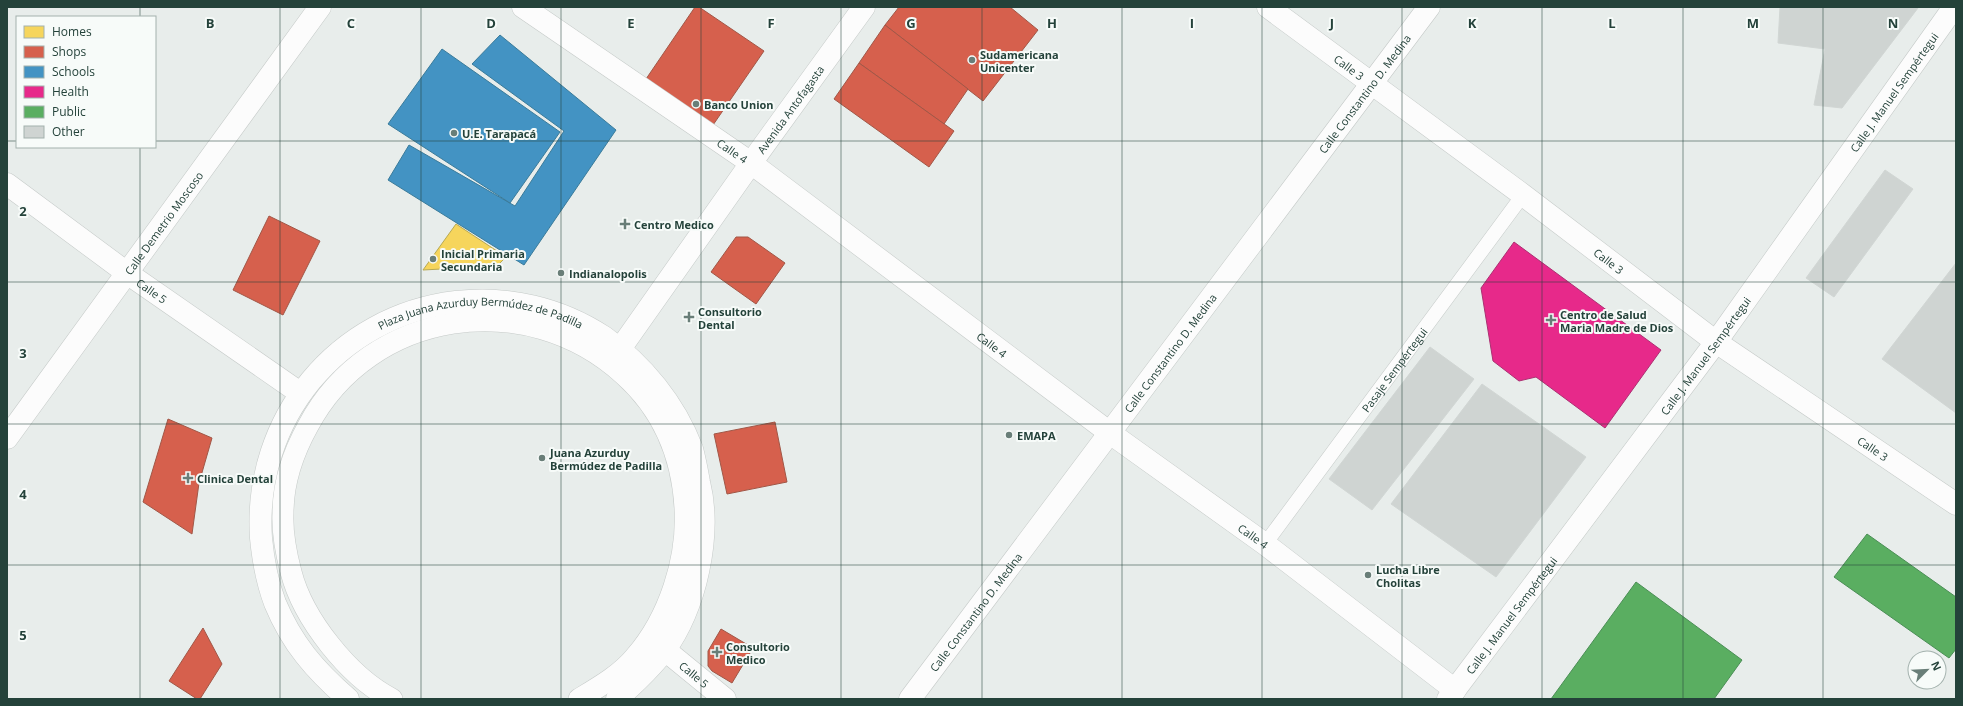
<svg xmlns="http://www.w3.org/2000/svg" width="1963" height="706" font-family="'Open Sans',sans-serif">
<rect width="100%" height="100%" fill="#e8edeb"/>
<path fill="#f6d55c" stroke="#b7a952" d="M456 224 506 257 497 266 423 270Z"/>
<g fill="#d6604d" stroke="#a15747">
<path d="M695 7H699L764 51 713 125 646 79Z"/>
<path d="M899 7H1010L1038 30 983 101 885 25Z"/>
<path d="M885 25 968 89 944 124 859 63Z"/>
<path d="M859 63 954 131 929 167 834 99Z"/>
<path d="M269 216 320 241 283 315 233 290Z"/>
<path d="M736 237H748L785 263 756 304 711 272Z"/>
<path d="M168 419 212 438 199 483 192 534 143 502Z"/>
<path d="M775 422 787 482 727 494 714 434Z"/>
<path d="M203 628 222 664 200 699H197L169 681Z"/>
<path d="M721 629 753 648 732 683 712 671 708 666V651Z"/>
</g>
<g fill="#4393c3" stroke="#3a7b9a">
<path d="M500 35 616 130 524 265 388 180 409 145 515 206 564 131 472 64Z"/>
<path d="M442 49 560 132 510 203 388 124Z"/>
</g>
<path fill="#e7298a" stroke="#ac3072" d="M1514 242 1661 350 1605 428 1536 377 1519 381 1493 361 1481 288Z"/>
<g fill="#5aae61" stroke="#4a8e55">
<path d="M1867 534 1956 597V649L1949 658 1834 577Z"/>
<path d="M1636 582 1742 660 1714 699H1551Z"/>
</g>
<g fill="#cfd4d2" stroke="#d1d6d4">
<path d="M1780 7H1918V8L1842 108 1814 105 1825 49 1778 43Z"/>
<path d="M1885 170 1913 189 1834 297 1806 278Z"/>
<path d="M1956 263V413L1882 359Z"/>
<path d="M1430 347 1474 379 1372 510 1329 479Z"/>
<path d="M1482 384 1586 457 1496 577 1391 504Z"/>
</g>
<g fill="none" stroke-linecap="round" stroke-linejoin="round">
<g stroke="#c5cac8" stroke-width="15">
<g id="service">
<path id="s1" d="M1265 544 1523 195"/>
</g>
</g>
<g stroke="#c5cac8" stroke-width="22">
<path id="pedestrian" d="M392 699C349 677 303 619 291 572 286 553 282 533 283 513 283 483 293 453 308 426 370 309 527 286 624 375 663 410 682 456 685 508 688 559 669 618 635 657 620 675 599 687 579 699"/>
</g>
<g stroke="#c5cac8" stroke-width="23">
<g id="minor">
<path id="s2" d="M523 7 751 163 1110 433 1265 544 1455 690"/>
<path id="s3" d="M1268 7 1523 195 1716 342 1956 504"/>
<path id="s4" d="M7 184 127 273 300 393"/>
<path id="s5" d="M620 349 751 163 864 7"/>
<path id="s6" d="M7 438 320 7"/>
<path id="s7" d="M665 650 725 699"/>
<path id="s8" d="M348 699C315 670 292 644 275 603 267 582 263 559 261 538 253 419 337 316 456 302 508 296 560 308 604 337 643 365 675 404 692 449 695 460 697 471 699 482 712 535 696 607 664 651 650 669 634 684 617 699"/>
<path id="s9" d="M910 699 1429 7"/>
<path id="s10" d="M1448 699 1716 342 1954 7"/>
</g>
</g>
<use href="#service" stroke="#fcfcfc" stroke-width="14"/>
<use href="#pedestrian" stroke="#fcfcfc" stroke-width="21"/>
<use href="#minor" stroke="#fcfcfc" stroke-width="22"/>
</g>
<path fill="none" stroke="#24423a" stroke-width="1" stroke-opacity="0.55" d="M140 7V17M280 7V699M421 7V699M561 7V699M701 7V699M841 7V699M982 7V699M1122 7V699M1262 7V699M1402 7V699M1542 7V699M1683 7V699M1823 7V699M7 141H17M155 141H1956M140 147V699M7 282H1956M7 424H1956M7 565H1956"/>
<g fill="#697e78" stroke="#f7fbf9" stroke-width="1.5">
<circle cx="972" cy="60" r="4"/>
<circle cx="696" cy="104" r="4"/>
<circle cx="454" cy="133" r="4"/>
<path d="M623 218h4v4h4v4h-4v4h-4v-4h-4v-4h4z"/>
<circle cx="433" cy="259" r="4"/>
<circle cx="561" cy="273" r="4"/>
<path d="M687 311h4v4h4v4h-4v4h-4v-4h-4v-4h4z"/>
<path d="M1549 314h4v4h4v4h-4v4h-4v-4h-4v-4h4z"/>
<circle cx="1009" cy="435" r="4"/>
<circle cx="542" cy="458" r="4"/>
<path d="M186 472h4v4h4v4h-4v4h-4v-4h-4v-4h4z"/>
<circle cx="1368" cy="575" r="4"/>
<path d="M715 646h4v4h4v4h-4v4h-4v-4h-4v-4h4z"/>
</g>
<g text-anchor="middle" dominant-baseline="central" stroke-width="4" stroke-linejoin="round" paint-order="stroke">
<g font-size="11" font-weight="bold" fill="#24423a" stroke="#f7fbf9" text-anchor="start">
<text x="980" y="54">Sudamericana<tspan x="980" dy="13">Unicenter</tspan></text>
<text x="704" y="104">Banco Union</text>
<text x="462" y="133">U.E. Tarapacá</text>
<text x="634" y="224">Centro Medico</text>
<text x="441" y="253">Inicial Primaria<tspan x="441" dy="13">Secundaria</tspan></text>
<text x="569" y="273">Indianalopolis</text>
<text x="698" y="311">Consultorio<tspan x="698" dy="13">Dental</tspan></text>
<text x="1560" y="314">Centro de Salud<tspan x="1560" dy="13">Maria Madre de Dios</tspan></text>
<text x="1017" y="435">EMAPA</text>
<text x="550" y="452">Juana Azurduy<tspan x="550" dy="13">Bermúdez de Padilla</tspan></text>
<text x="197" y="478">Clinica Dental</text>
<text x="1376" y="569">Lucha Libre<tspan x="1376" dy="13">Cholitas</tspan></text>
<text x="726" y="646">Consultorio<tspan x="726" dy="13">Medico</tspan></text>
</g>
<g font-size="11" fill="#24423a" stroke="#f7fbf9">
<text stroke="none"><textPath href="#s3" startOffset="101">Calle 3</textPath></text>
<text stroke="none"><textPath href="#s10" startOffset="753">Calle J. Manuel Sempértegui</textPath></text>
<text stroke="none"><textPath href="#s9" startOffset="757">Calle Constantino D. Medina</textPath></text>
<text stroke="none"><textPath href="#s5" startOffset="294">Avenida Antofagasta</textPath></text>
<text stroke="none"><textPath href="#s2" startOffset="254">Calle 4</textPath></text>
<text stroke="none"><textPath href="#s6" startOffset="266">Calle Demetrio Moscoso</textPath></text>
<text stroke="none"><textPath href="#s3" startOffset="425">Calle 3</textPath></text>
<text stroke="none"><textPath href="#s4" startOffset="180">Calle 5</textPath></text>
<text stroke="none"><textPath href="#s8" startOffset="551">Plaza Juana Azurduy Bermúdez de Padilla</textPath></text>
<text stroke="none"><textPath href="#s2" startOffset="578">Calle 4</textPath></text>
<text stroke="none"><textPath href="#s9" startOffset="433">Calle Constantino D. Medina</textPath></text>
<text stroke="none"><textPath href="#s10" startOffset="429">Calle J. Manuel Sempértegui</textPath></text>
<text stroke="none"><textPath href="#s1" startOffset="217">Pasaje Sempértegui</textPath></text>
<text stroke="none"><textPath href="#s3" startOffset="749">Calle 3</textPath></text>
<text stroke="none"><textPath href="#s2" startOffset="902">Calle 4</textPath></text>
<text stroke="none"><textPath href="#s9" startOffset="109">Calle Constantino D. Medina</textPath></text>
<text stroke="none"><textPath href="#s10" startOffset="105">Calle J. Manuel Sempértegui</textPath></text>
<text stroke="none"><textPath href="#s7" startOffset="38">Calle 5</textPath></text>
</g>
</g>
<g font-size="13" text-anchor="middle" font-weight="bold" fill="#24423a" stroke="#f7fbf9" stroke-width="4" stroke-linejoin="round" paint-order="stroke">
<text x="210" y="28">B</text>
<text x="351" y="28">C</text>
<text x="491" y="28">D</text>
<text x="631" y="28">E</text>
<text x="771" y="28">F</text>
<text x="911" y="28">G</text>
<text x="1052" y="28">H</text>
<text x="1192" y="28">I</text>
<text x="1332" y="28">J</text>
<text x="1472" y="28">K</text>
<text x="1612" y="28">L</text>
<text x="1753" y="28">M</text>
<text x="1893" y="28">N</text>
<text x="23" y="216">2</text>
<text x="23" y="358">3</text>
<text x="23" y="499">4</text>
<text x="23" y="640">5</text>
</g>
<rect width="1963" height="706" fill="none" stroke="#24423a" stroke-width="16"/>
<rect x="16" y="16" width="140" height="132" fill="#f7fbf9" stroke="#a3b1ad"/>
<rect x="24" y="26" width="20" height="12" fill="#f6d55c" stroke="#a3b1ad"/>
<text x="52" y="36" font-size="12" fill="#24423a">Homes</text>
<rect x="24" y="46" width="20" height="12" fill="#d6604d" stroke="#a3b1ad"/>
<text x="52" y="56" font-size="12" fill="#24423a">Shops</text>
<rect x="24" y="66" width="20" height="12" fill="#4393c3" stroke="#a3b1ad"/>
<text x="52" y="76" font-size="12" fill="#24423a">Schools</text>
<rect x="24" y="86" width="20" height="12" fill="#e7298a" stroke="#a3b1ad"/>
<text x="52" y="96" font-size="12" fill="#24423a">Health</text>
<rect x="24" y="106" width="20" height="12" fill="#5aae61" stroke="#a3b1ad"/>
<text x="52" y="116" font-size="12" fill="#24423a">Public</text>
<rect x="24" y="126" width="20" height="12" fill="#cfd4d2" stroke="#a3b1ad"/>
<text x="52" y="136" font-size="12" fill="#24423a">Other</text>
<g transform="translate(1927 670) rotate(66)"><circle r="19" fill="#f7fbf9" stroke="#a3b1ad"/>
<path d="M0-3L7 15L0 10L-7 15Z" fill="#697e78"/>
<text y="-6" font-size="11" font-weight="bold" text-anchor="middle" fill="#24423a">N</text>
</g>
</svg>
